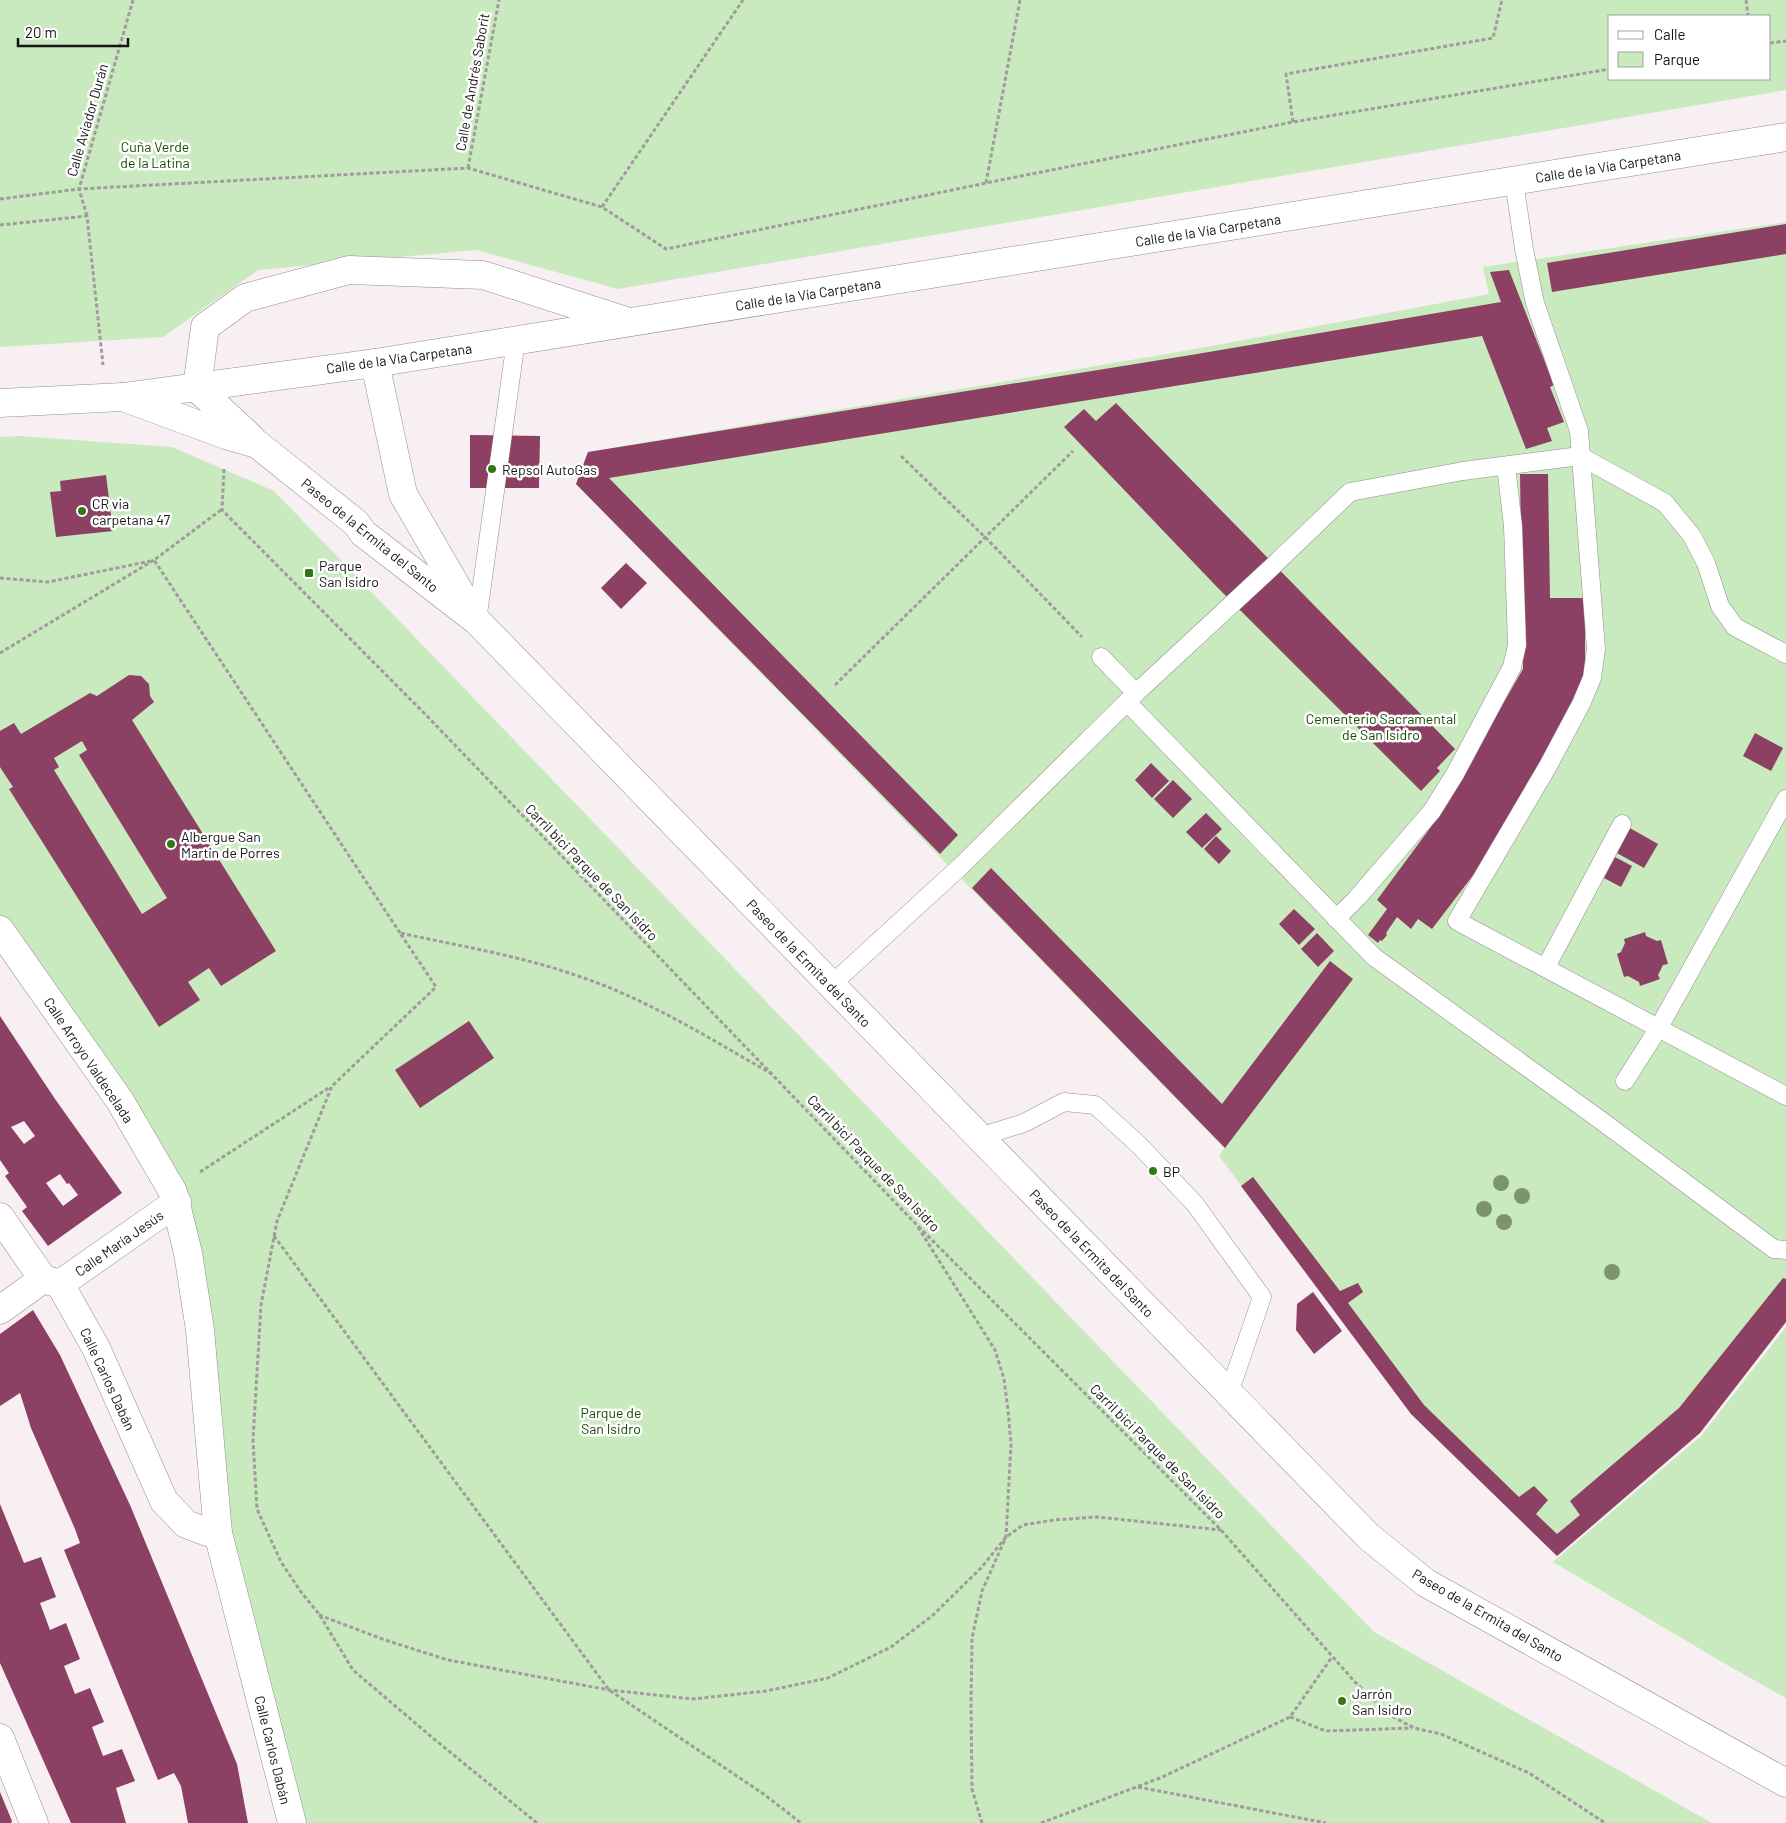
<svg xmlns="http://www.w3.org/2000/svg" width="1786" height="1823" font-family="Barlow,sans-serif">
<rect width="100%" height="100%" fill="#f8eff3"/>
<g fill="#c8eabe" fill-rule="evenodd">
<path d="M0 0H1786V90L618 289 476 250 258 270 163 337 0 347ZM1610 16H1770V79H1610Z"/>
<path d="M1786 222V1322L1700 1433 1557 1556 1411 1414 1219 1156 1224 1148 576 484 588 452 1190 350 1489 294 1483 267Z"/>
<path d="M19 436 172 447 274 491 1374 1632 1712 1823H299L218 1533 177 1202 0 930V437Z"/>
<path d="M1786 1327V1698L1722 1662 1553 1562 1701 1436Z"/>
</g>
<g fill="#8c4063" fill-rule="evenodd">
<path d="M1786 224V254L1552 292 1547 263Z"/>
<path d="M1509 270 1554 385 1550 387 1564 422 1547 428 1552 441 1526 449 1482 336 609 478 958 835 940 854 576 484 588 452 1191 355 1501 302 1490 272Z"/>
<path d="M1116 403 1455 749 1437 768 1440 771 1421 791 1217 587 1064 427 1084 409 1096 421Z"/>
<path d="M470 435 540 436 539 488H470Z"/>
<path d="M1520 474H1548L1550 598H1585V685L1487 857 1432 929 1418 919 1411 929 1397 917 1386 933 1387 935 1382 941 1380 940 1378 943 1368 935 1387 909 1377 900 1436 820 1523 669Z"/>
<path d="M106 475 113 531 56 537 50 492 61 491 60 481Z"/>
<path d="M626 563 647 583 621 609 601 588Z"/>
<path d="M129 675 141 676 149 684 150 696 154 702 132 720 276 951 221 986 209 968 188 982 200 1000 159 1027 9 789 13 787 0 767V731L14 723 21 734 90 693 97 696ZM82 741 87 750 79 755 167 898 142 914 54 770 59 767 54 758Z"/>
<path d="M1755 733 1783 748 1771 771 1743 756Z"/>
<path d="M1151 763 1169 781 1152 798 1135 780Z"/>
<path d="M1173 780 1192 799 1173 818 1154 799Z"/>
<path d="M1206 813 1222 829 1202 848 1186 832Z"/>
<path d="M1628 827 1658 844 1644 868 1615 852Z"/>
<path d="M1216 836 1231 851 1219 864 1204 849Z"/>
<path d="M1613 856 1632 866 1621 887 1602 877Z"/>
<path d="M991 868 1222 1104 1330 961 1353 979 1225 1148 972 888Z"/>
<path d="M1294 909 1315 929 1299 945 1279 924Z"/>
<path d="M1645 932 1646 936 1657 941 1661 940 1668 964 1663 965 1658 975 1660 979 1640 986 1639 982 1628 976 1624 977 1617 954 1621 952 1625 943 1624 939Z"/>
<path d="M1317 933 1334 951 1318 967 1301 949Z"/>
<path d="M0 1016 55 1099 122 1193 48 1246 22 1211 27 1207 5 1176 9 1173 0 1160ZM24 1121 35 1136 24 1144 11 1127ZM60 1174 67 1184 69 1183 78 1195 63 1206 46 1183Z"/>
<path d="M469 1021 494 1058 420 1108 395 1070Z"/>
<path d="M1253 1177 1340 1291 1358 1283 1363 1292 1348 1303 1424 1405 1519 1497 1534 1486 1548 1500 1536 1514 1557 1534 1580 1515 1570 1501 1679 1408 1783 1278 1786 1279V1322L1700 1433 1557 1556 1411 1414 1241 1186Z"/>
<path d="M1313 1292 1342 1331 1314 1354 1296 1330 1297 1304Z"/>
<path d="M33 1310 60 1355 130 1505 237 1764 248 1823H188L181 1786 174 1773 158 1780 64 1550 80 1543 75 1529 31 1428 20 1393 0 1406V1334Z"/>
<path d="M0 1504 24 1563 41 1557 56 1597 40 1603 50 1630 66 1623 80 1659 64 1666 75 1694 90 1688 104 1722 92 1727 103 1756 122 1749 135 1781 116 1788 126 1823H71L0 1663Z"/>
<path d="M0 1792 12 1821 11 1823H0Z"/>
</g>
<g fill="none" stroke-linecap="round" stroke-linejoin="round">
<g stroke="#948c8f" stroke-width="19">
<g id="lane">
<path d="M1514 181 1524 249 1535 303 1579 431 1596 649 1592 678 1581 704 1548 766 1457 921 1786 1096"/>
<path d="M477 621 516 340"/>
<path d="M1101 657 1136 693"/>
<path d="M1127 702 1374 957 1599 1119 1774 1249 1786 1250"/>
<path d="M1336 919 1357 898 1432 811 1455 774 1512 667 1517 645 1513 526 1506 466"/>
<path d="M1546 967 1622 824"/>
<path d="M831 985 962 865 1136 693 1274 565 1350 492 1463 471 1580 456 1665 503 1692 536 1706 563 1720 606 1735 627 1786 654"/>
<path d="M1625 1081 1658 1029 1786 799"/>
<path d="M979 1137 1024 1123 1064 1102 1095 1105 1139 1145 1195 1204 1262 1297 1229 1393"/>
</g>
</g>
<g stroke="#948c8f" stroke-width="29">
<g id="street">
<path d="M0 930 120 1101 173 1192 188 1253 200 1330 218 1533 292 1823"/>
<path d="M0 1217 43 1279 60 1284 96 1348 164 1501 186 1524 207 1532 218 1533"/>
<path d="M60 1284 177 1202"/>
<path d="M0 1310 43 1279"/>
<path d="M0 1738 34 1823"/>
</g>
</g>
<g stroke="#948c8f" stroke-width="29">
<g id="secondary">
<path d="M375 363 403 494 470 610"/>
<path d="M123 397 226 435 257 444 356 523 363 533 477 621 1368 1536 1426 1583 1786 1783"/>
<path d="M0 403 123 397 375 363 1786 137"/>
<path d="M251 438 197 388 205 327 245 298 349 270 483 275 626 321"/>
</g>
</g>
<g stroke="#a29b9e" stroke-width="3" stroke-dasharray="4 2.5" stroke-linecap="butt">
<path d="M1746 0 1748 16"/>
<path d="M1770 43 1786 41"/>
<path d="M1293 122 1286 74 1493 38 1502 0"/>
<path d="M468 168 499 0"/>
<path d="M986 183 1020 0"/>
<path d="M0 199 79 189 468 168 602 207 666 249 986 183 1293 122 1610 69"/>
<path d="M602 207 743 0"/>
<path d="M87 216 79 189 133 0"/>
<path d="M0 225 87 216 103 365"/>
<path d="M901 456 986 538 1082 637"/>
<path d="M224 469 222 510 425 714 915 1223 1221 1530 1354 1681 1388 1714 1414 1728 1441 1734 1529 1773 1605 1823"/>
<path d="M221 510 154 560 400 933"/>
<path d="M0 578 48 582 151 561"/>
<path d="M0 653 154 560"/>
<path d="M835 685 1073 451"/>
<path d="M200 1172 330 1087"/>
<path d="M918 1227 995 1350 1004 1379 1008 1410 1011 1444 1006 1537 982 1591 972 1638 971 1706 972 1789 982 1823"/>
<path d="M274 1236 609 1690 765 1795 801 1823"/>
<path d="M319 1615 385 1640 448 1660 609 1690 693 1699 766 1691 828 1678 891 1647 932 1616 981 1568 1006 1537 1023 1525 1054 1520 1097 1517 1221 1530"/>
<path d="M1290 1717 1326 1731 1412 1728"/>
<path d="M1138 1787 1326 1823"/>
<path d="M537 1823 434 1739 353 1670 319 1614 301 1592 281 1562 257 1509 253 1440 261 1305 277 1221 332 1086 436 987 400 933C460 946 521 956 578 976 647 999 709 1038 772 1074"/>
<path d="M1041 1823 1160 1778 1290 1717 1332 1657"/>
</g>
<use href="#lane" stroke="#fff" stroke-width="18"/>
<use href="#street" stroke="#fff" stroke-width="28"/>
<use href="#secondary" stroke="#fff" stroke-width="28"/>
</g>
<g fill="#7c946d">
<circle cx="1501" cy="1183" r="8"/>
<circle cx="1522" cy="1196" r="8"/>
<circle cx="1484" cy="1209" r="8"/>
<circle cx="1504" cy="1222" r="8"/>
<circle cx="1612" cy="1272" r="8"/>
</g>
<g fill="#337717" stroke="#fff" stroke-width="2">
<circle cx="492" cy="469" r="5"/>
<circle cx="82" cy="511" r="5"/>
<rect x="304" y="568" width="10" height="10" rx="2.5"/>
<circle cx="171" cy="844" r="5"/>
<circle cx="1153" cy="1171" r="5"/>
<circle cx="1342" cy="1701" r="5"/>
</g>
<g text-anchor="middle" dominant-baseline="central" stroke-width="5" stroke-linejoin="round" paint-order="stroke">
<g font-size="14" fill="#171415" stroke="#fff">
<text transform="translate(472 82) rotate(-80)">Calle de Andrés Saborit</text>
<text transform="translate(87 120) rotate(-74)">Calle Aviador Durán</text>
<text transform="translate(1608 166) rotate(-9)">Calle de la Vía Carpetana</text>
<text transform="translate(1208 230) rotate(-9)">Calle de la Vía Carpetana</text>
<text transform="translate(808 294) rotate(-9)">Calle de la Vía Carpetana</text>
<text transform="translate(399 358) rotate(-8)">Calle de la Vía Carpetana</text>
<text transform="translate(370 535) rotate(39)">Paseo de la Ermita del Santo</text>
<text transform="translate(592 872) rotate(46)">Carril bici Parque de San Isidro</text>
<text transform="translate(809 963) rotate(46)">Paseo de la Ermita del Santo</text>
<text transform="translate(89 1060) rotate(56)">Calle Arroyo Valdecelada</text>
<text transform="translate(874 1163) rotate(46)">Carril bici Parque de San Isidro</text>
<text transform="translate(119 1243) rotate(-35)">Calle María Jesús</text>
<text transform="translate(1092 1253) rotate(46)">Paseo de la Ermita del Santo</text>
<text transform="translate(108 1379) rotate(65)">Calle Carlos Dabán</text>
<text transform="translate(1158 1451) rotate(45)">Carril bici Parque de San Isidro</text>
<text transform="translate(1488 1615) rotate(30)">Paseo de la Ermita del Santo</text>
<text transform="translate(273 1750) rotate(76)">Calle Carlos Dabán</text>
</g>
<g font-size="14" fill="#174a00" stroke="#fff">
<text x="155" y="146">Cuña Verde<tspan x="155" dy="16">de la Latina</tspan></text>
<text x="1381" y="718">Cementerio Sacramental<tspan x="1381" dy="16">de San Isidro</tspan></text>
<text x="611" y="1412">Parque de<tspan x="611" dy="16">San Isidro</tspan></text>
</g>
<g font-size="14" fill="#171415" stroke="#fff" text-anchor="start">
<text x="502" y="469">Repsol AutoGas</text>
<text x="92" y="503">CR via<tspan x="92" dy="16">carpetana 47</tspan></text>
<text x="319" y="565">Parque<tspan x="319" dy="16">San Isidro</tspan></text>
<text x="181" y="836">Albergue San<tspan x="181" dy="16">Martín de Porres</tspan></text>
<text x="1163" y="1171">BP</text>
<text x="1352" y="1693">Jarrón<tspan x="1352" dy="16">San Isidro</tspan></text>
</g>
</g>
<rect x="1608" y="15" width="162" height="65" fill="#ffffff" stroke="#a2a1a1"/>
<rect x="1618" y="31" width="25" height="8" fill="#ffffff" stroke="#a2a1a1"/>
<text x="1654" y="40" font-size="15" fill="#171415">Calle</text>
<rect x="1618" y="52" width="25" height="15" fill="#c8eabe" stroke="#a2a1a1"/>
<text x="1654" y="65" font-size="15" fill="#171415">Parque</text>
<path d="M18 38v8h110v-8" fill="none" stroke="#171415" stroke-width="2.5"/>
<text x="25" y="38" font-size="15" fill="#171415" stroke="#ffffff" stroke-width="4" paint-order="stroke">20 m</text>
</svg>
